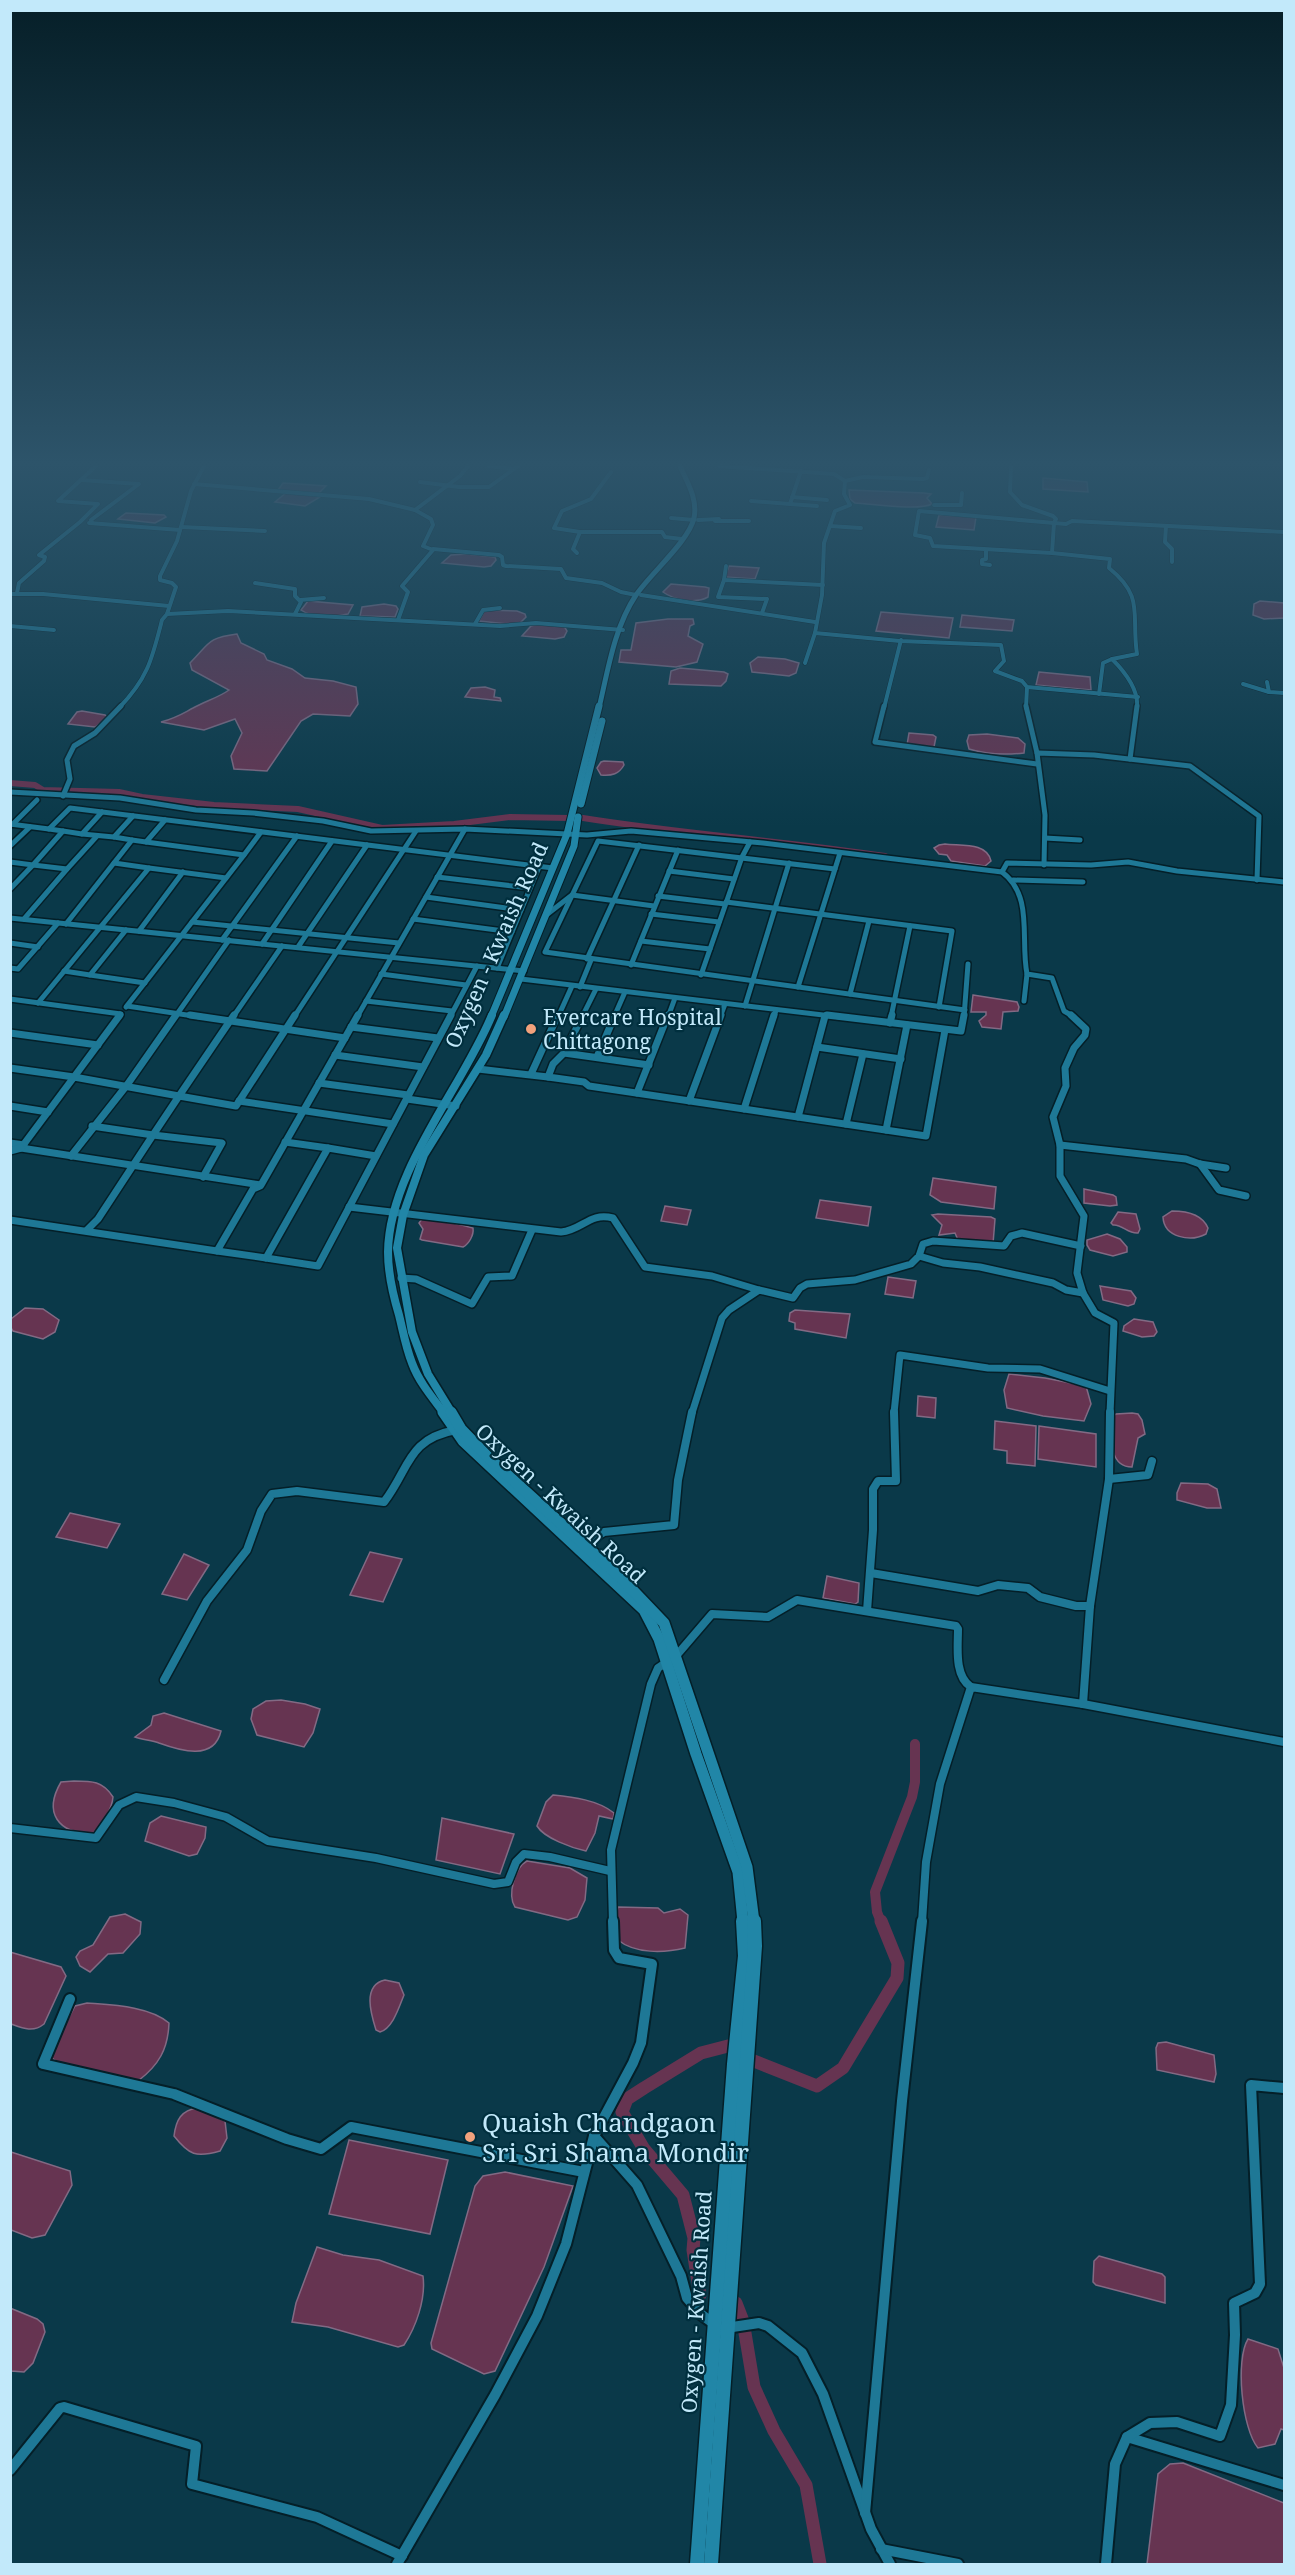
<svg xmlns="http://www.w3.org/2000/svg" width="1295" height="2575" font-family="'Noto Serif',serif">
<rect width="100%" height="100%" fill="#0a3949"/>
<g fill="#663451" stroke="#826a84" stroke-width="1.5">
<path d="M1043 478 1087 482 1088 492 1043 489Z"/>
<path d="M283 483 326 486 319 493 278 490Z"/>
<path d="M849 490 924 493 931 494 927 498 932 504C918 511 874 504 855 503L850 499Z"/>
<path d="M287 492 320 497 305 506 275 502Z"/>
<path d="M126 513 164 515 166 517 155 523 118 519Z"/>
<path d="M939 515 976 517 974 530 936 527Z"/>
<path d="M467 554 495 557 496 560 491 566 484 567 442 563 451 555Z"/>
<path d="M729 566 759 568 755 579 725 577Z"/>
<path d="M671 584 705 587 709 588 708 597C696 604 674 600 663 592Z"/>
<path d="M308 601 353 605 348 614C334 617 312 618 301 610Z"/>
<path d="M1260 601 1284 603V618L1264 619 1253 615 1254 604Z"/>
<path d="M384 604 396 606 398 609 395 617 360 616 362 607Z"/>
<path d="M485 610 517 611 525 614 526 617 518 625 479 621Z"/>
<path d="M881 612 953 618 949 638 876 631Z"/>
<path d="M962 615 1014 620 1012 631 960 627Z"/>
<path d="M668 619H693L694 624 690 626 688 636 703 644 697 662 676 667 619 662 621 650H631L636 623Z"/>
<path d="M538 624 564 626 567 631 564 637 555 639 522 636 531 626Z"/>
<path d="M237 634 241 643 264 654 267 660 292 669 305 678 333 681 356 687 358 704 350 716 313 714 301 721 267 771 234 769 231 756 242 733 235 719 204 730 161 722C176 718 180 715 193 708 205 701 218 698 229 690L192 670 190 663C210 643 207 638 237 634Z"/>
<path d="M758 657 785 659 799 663 796 673 789 676 752 672 750 663Z"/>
<path d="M680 668 724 672 728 674 726 681 721 686 669 684 671 671Z"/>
<path d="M1039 672 1090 677 1091 690 1036 685Z"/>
<path d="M485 687 495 690 494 697 500 698 501 701 465 697 471 688Z"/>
<path d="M82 711 105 715 108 718 95 727 68 724 77 712Z"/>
<path d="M909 733 933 735 936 737 934 747 907 745Z"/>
<path d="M987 734 1018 738 1025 744 1024 753C1005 755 988 755 969 749L967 741 969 735Z"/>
<path d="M604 761 623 762 624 765C619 774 612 776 601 775L597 768 601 762Z"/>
<path d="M945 844C961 846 987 842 991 861L985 866 951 861 947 855 939 854 934 848 939 845Z"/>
<path d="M973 995 1017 1002 1019 1007 1018 1011 1003 1012 1001 1029 982 1027 979 1021 986 1015V1012H971Z"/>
<path d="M933 1178 996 1187 994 1209 941 1202 930 1195Z"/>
<path d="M1084 1189 1113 1195 1116 1197 1117 1205 1110 1206 1084 1203Z"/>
<path d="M820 1200 871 1207 868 1226 816 1218Z"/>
<path d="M665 1206 691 1210 687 1225 661 1221Z"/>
<path d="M1172 1211C1186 1211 1202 1214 1208 1228L1206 1234C1191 1242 1164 1238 1163 1217Z"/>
<path d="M1118 1212 1136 1214 1140 1229 1138 1233C1128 1234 1122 1224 1113 1225L1111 1223Z"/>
<path d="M938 1214 991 1217 995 1219 993 1244 958 1240 955 1233 939 1235 942 1225 932 1215Z"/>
<path d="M422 1219 454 1223 473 1228C474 1235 469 1244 463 1247L422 1240 420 1239 423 1229 419 1223Z"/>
<path d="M1107 1234 1120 1239 1127 1247V1252L1113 1256 1090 1250 1087 1245V1240Z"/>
<path d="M888 1277 916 1281 913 1298 885 1294Z"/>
<path d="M1100 1286 1131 1291 1136 1298 1134 1304 1128 1306 1103 1300Z"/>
<path d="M25 1308 43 1309 59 1320 55 1332 43 1339 13 1331 11 1328V1319Z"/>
<path d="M795 1310 850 1314 846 1338 795 1329V1323L789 1321 790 1313Z"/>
<path d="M1134 1319 1153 1322 1157 1332 1154 1336 1142 1337 1123 1331 1124 1326Z"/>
<path d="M1009 1374 1045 1378 1086 1386 1091 1404 1084 1421 1043 1416 1007 1408 1004 1390Z"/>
<path d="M918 1396 936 1398 935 1418 917 1416Z"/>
<path d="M1132 1413 1138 1414 1142 1420 1145 1434 1138 1438 1132 1467C1107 1467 1112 1434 1112 1417L1116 1414Z"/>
<path d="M995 1421 1036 1426 1035 1466 1007 1463V1451L994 1449Z"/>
<path d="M1039 1426 1096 1434V1467L1038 1459Z"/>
<path d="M1181 1483 1208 1484 1217 1489 1221 1508H1207L1177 1500V1493Z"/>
<path d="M70 1513 120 1524 107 1548 56 1537Z"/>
<path d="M370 1552 402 1559 383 1602 350 1595Z"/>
<path d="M184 1554 209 1565 187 1600 162 1594Z"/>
<path d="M827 1576 859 1583 858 1602 855 1604 823 1598Z"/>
<path d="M281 1700 305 1704 320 1709 313 1733 304 1747 257 1735 251 1719 253 1709 266 1701Z"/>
<path d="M164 1713 221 1731C214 1761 181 1751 159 1743 152 1740 143 1740 135 1737L151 1725 153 1716Z"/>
<path d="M74 1781C92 1781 103 1781 113 1797 112 1809 102 1826 92 1834 58 1833 43 1813 61 1782Z"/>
<path d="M553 1795C573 1797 598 1800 614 1813L613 1819 599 1816 595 1833 586 1851C572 1848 544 1838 537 1826L546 1802Z"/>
<path d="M161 1816 206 1827 205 1838 197 1854 189 1856 145 1841 150 1823Z"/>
<path d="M442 1818 514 1834 500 1874 436 1860Z"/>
<path d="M527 1861 570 1868 587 1878 585 1900 577 1917 568 1920 515 1907C507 1895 515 1867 527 1861Z"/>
<path d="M618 1907 658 1908 664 1913 680 1909 688 1915 685 1948C664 1953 635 1954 618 1940L615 1918Z"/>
<path d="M125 1914 141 1922 140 1934 123 1953 108 1954 90 1972 80 1966 76 1957 80 1951 93 1945 110 1917Z"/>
<path d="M10 1952 61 1967 66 1976 44 2024C33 2033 22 2028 11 2024Z"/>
<path d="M385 1980 399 1983 404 1995C399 2007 393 2028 380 2032L376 2030C371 2014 362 1985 385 1980Z"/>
<path d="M87 2003C112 2005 149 2006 169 2023 168 2049 159 2065 138 2081L63 2066 52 2058 54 2045 75 2006Z"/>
<path d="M1166 2042 1214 2055 1216 2074 1214 2082 1157 2070 1156 2048 1158 2043Z"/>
<path d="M198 2108 225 2121 227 2138 220 2151C196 2158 189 2155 174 2136 176 2120 181 2110 198 2108Z"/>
<path d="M349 2140 448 2160 430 2234 329 2214Z"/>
<path d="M11 2152 70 2171 72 2185 45 2235 32 2238 11 2230Z"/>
<path d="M505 2172 573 2186 544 2267 495 2371 484 2374 432 2349 431 2343 475 2186 483 2176Z"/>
<path d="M317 2247 343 2255 379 2260 423 2276C426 2299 416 2327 404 2345L398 2347 328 2327 292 2322 296 2303Z"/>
<path d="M1099 2256 1162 2274 1165 2277V2303L1096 2285 1093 2282 1094 2261Z"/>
<path d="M10 2308 37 2319 43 2324 45 2332 33 2363 24 2372 11 2371Z"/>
<path d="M1248 2339 1278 2349 1284 2368V2430L1281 2429 1275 2444 1258 2448C1242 2429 1235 2360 1248 2339Z"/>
<path d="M1183 2463 1284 2503V2564H1147L1158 2474 1170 2464Z"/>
</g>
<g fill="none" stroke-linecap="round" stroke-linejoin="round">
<g stroke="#663451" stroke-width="6">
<path d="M10 783 35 785 43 790 119 792 142 797 214 805 298 809 382 828 454 824 510 817 569 818"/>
<path d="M583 818C683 834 785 841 885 856"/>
</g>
<path stroke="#663451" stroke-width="10" d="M881 1922 877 1912 875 1892 912 1797 915 1782V1744"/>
<g stroke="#663451" stroke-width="13">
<path d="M754 2061 817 2086 843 2068 897 1978 898 1963 881 1921"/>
<path d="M700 2295 693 2250 694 2238 683 2195 644 2149 622 2112 627 2099 644 2088 701 2053 728 2046"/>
<path d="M736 2303 743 2321 754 2387 774 2431 806 2485 820 2564"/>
</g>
<g stroke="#041f28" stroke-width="5">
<g id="minor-far4">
<path d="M489 466 514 469 518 466"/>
<path d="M719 466 834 474 845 481 844 494 850 505 835 511 824 543 822 595 815 633 900 641 1001 645 1004 661 995 671 1022 681 1027 687 1138 697"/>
<path d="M1011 466 1010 492 1022 505 1053 516 1056 519 1054 523 919 511 915 535 930 538 933 546 1052 553"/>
<path d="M801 471 790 504 817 506"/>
<path d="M611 472 591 499 562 511 554 528 580 532H662L665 537 682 539"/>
<path d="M81 480 139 484 91 520 92 523"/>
<path d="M845 481 863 477 923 479 927 478 929 470"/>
<path d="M420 482 459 487H489L514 469"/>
<path d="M194 484 369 499 415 510 431 519 433 525 423 546 433 550 402 586 408 592 398 620"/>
<path d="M792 497 827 500"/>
<path d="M751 501 790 504"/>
<path d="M934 505H961L962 493"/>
<path d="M415 510 460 476 468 466"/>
<path d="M671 518 694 520"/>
<path d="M698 520 719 519"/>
<path d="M715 521H749"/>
<path d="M89 523 180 530"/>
<path d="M830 526 861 528"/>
<path d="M1166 526 1165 542 1172 549V562"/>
<path d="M182 527 265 531"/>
<path d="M433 549 499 555 502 557 503 565 506 566 561 569 566 578 602 583 621 592 636 595"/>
<path d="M986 550V559L982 560V564L990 565"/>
<path d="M577 553 573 549 580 532"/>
<path d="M724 580 726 566"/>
<path d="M255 583 295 589V596L301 602 295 614"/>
<path d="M17 593 19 583 44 561 45 557 39 555 80 522 98 504 58 501 96 466"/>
<path d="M10 594H43L169 606"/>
<path d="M641 595 815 622"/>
<path d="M300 600 324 598"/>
<path d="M762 613 767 599 718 597 724 580 823 585"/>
<path d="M167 614 176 587 172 583 160 580V576L177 541 191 491 204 466"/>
<path d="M475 624 483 610 500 608"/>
<path d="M10 626 54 630"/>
<path d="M805 663 815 633"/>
<path d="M1267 682 1269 692 1284 693"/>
<path d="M1243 684 1269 692"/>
<path d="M1099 694 1103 663 1112 659"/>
<path d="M119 708C148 678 152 659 162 620L167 614 228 611 500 626 536 623 623 630"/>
<path d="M884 708 901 640"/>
<path d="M1026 708 1027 687"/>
<path d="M1137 708C1139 690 1124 671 1112 659L1137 654C1131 614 1145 597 1109 568L1110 559 1052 553 1054 523 1066 524 1072 521 1284 532"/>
</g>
</g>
<g stroke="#041f28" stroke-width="8">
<g id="minor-far3">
<path d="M884 706 875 742 1037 764"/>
<path d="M1026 706 1037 753"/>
<path d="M1130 759 1137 706"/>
<path d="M10 792 120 798 196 810 253 813 323 821 371 831 465 829 587 835 631 831 763 843 1002 872 1007 863 1091 865 1128 862 1177 871 1284 882"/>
<path d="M63 796 70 779 67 760 74 746 95 733 121 706"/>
<path d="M10 824 49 829 70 808 553 868"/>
<path d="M13 824 37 800"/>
<path d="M63 831 82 834 102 812"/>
<path d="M82 834 114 837 133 816"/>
<path d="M1045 838 1080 840"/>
<path d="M132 840 146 842 165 820"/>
<path d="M146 842 244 855 261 832"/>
<path d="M10 846 30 827"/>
<path d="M10 862 33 865 63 831 49 829"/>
<path d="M1044 865 1045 815 1037 753 1094 755 1190 766 1259 816 1257 880"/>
<path d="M149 868 226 878"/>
<path d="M835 869 598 841 545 952 965 1010"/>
<path d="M669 871 734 879"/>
<path d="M1002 872C1034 896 1020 939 1027 974L1052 978 1064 1011 1074 1017"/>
<path d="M437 877 530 888"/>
<path d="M1013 880 1083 882"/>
<path d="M10 889 33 865 67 869 97 836"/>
<path d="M658 896 725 904"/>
<path d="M426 897 521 910"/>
<path d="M726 902 952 931 939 1007"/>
<path d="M651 914 719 922"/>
<path d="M545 916 572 895 654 906"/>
<path d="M10 918 524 971"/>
<path d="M24 919 67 869"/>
<path d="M413 919 512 932"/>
<path d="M192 922 399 943"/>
<path d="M66 924 132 840 114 837"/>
<path d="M139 931 183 872"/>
<path d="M222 940 297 836"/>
<path d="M641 941 710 949"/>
<path d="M10 943 38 947"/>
<path d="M262 944 332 841"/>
<path d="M298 947 367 845"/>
<path d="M587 959 639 845"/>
<path d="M631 965 678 850"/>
<path d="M10 968 18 969 58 923"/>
<path d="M497 968 539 867"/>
<path d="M64 971 90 975 126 930"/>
<path d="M381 974 466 985"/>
<path d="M90 975 145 983"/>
<path d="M701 975 742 857 750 842"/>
<path d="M521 979 840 1017"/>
<path d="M580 987 591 960"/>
<path d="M798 987 840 853"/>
<path d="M850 994 869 921"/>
<path d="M10 999 121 1014 119 1017"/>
<path d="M366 1001 452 1011"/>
<path d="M1024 1001 1027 974"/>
<path d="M38 1003 149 868 114 863"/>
<path d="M127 1006 200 1017"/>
<path d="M745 1006 789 863"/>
<path d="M126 1007 244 855"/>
<path d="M175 1017 229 940"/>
<path d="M233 1017 282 946"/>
<path d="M294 1017 416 831"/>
<path d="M357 1017 465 829"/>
<path d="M450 1017 477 966"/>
<path d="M558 1017 572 986"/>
<path d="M582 1017 596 989"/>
<path d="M614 1017 625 992"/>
<path d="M668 1017 675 998"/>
<path d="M720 1017 725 1004"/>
<path d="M774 1017 776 1010"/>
<path d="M891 1017 910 926"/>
<path d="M964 1017 968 964"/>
</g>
</g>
<g stroke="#041f28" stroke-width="10">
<g id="minor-far2">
<path d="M190 1015 345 1038"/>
<path d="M234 1015 179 1096 74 1077 21 1148 261 1185 358 1015"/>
<path d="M583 1015 564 1053 649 1065"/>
<path d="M827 1015 961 1031 964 1015"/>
<path d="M1071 1015 1086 1029 1085 1035 1074 1048 1065 1068 1066 1086 1053 1117 1060 1145V1176L1084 1216 1077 1273 1083 1293 1095 1313 1114 1323 1110 1413"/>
<path d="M890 1023 892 1015"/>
<path d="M351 1027 438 1038"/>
<path d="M10 1033 98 1045"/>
<path d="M817 1047 901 1059"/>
<path d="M564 1053 553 1064 548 1077 584 1082 589 1086 926 1136 945 1030"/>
<path d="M335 1055 423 1067"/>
<path d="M597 1057 615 1015"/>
<path d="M10 1068 74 1077 120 1015"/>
<path d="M478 1069 548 1077"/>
<path d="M531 1074 558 1015"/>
<path d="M319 1083 408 1095"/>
<path d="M637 1093 668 1015"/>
<path d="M407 1099 456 1106"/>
<path d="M239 1101 393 1124"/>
<path d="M689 1101 721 1015"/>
<path d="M10 1106 48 1112"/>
<path d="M744 1109 774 1015"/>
<path d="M798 1117 825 1016"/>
<path d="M846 1124 863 1054"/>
<path d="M886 1130 907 1025"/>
<path d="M10 1143 24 1145"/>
<path d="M1060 1145 1186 1159 1200 1164 1226 1168"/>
<path d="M328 1148 376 1156"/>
<path d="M10 1151 21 1148"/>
<path d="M71 1156 127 1085 176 1015"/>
<path d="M1200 1164 1219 1190 1246 1196"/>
<path d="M203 1177 222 1143 153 1135 179 1096 236 1106 295 1015"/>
<path d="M260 1186 253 1189 217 1251 266 1258 328 1148 285 1142"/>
<path d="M349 1207 561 1232C583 1230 589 1212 613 1218L645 1267 712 1276 759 1290"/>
<path d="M10 1220 217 1251"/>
<path d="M87 1230 98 1219 153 1135 92 1126"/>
<path d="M919 1256 943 1263 980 1267 1053 1283 1066 1290 1083 1293"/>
<path d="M266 1258 318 1266 451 1015"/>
<path d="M401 1278 416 1279 472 1304 488 1277 512 1276 532 1230"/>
<path d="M692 1413 722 1318 729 1310 759 1290 793 1298 800 1288 807 1284 855 1280 911 1264 919 1256 923 1244 933 1241 1004 1246 1011 1236 1022 1233 1081 1246"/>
<path d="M894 1413 900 1355 988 1368 1040 1369 1110 1391"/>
</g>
</g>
<g stroke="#041f28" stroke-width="11">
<g id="minor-far1">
<path d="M1109 1479 1148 1475 1152 1461"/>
<path d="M588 1548 594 1538 604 1532 674 1525 678 1480 692 1412"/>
<path d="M871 1573 978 1591 998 1585 1028 1588 1040 1597 1076 1606H1090"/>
<path d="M867 1611 873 1530V1489L878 1481H896L894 1412"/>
<path d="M164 1680 207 1601 247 1550 261 1511 272 1494 297 1491 384 1502C410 1468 407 1439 456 1430"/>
<path d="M1083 1704 1090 1606 1109 1479 1110 1412"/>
<path d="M10 1828 96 1838 119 1805 136 1797 174 1803 226 1817 268 1841 376 1858 494 1884 508 1882 516 1862 524 1854 550 1857 610 1871"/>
<path d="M613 1922 611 1850 651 1684 658 1668 676 1656 712 1614 768 1617 797 1600 956 1626 958 1629C958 1647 954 1676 971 1687"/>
<path d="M922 1922 926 1862 940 1784 971 1687 1083 1704 1284 1742"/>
</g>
</g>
<g stroke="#041f28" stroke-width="14">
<g id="minor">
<path d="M70 1999 43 2064 174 2094 287 2139 321 2149 351 2127 584 2172"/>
<path d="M594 2136 637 2185 681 2276 687 2298 702 2315 713 2323"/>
<path d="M726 2328 759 2323 768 2326 802 2353 823 2394 871 2529 890 2564"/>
<path d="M1127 2437 1284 2485"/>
<path d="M10 2470 60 2408 64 2407 196 2446 192 2484 317 2517 402 2556"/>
<path d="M865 2513 902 2101 922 1921"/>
<path d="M881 2549 958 2564"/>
<path d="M397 2564 495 2395 537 2316 566 2244 594 2136 633 2063 641 2043 652 1964 619 1958 614 1950 613 1921"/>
<path d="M1106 2564 1115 2464 1127 2437 1150 2423 1177 2422 1220 2436 1231 2405 1235 2335 1234 2303 1255 2293 1260 2284 1251 2085 1284 2088"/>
</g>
</g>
<g stroke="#041f28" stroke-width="7">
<path id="secondary-far4" d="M599 708C608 670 614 628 636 595 650 574 689 541 694 518 698 499 687 482 680 466"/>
</g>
<g stroke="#041f28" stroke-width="9">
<g id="secondary-far3">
<path d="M581 804 602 721"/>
<path d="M491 1017 567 834 599 706"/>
<path d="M504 1017 574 846 578 817"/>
</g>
</g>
<g stroke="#041f28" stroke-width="11">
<g id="secondary-far2">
<path d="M444 1413C432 1397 419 1382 412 1363 406 1348 403 1331 399 1315 393 1295 388 1272 388 1252 389 1171 462 1088 492 1015"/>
<path d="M452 1413 428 1374 412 1332 397 1248 403 1215 424 1155 486 1055 504 1015"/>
</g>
</g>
<g stroke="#041f28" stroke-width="14">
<g id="secondary-far1">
<path d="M443 1412 463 1441 644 1610 659 1639 696 1754 738 1872 743 1922"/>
<path d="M451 1412 461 1429 490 1459 622 1579 664 1623 747 1867 754 1922"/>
</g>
</g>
<g stroke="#041f28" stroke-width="17">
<g id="secondary">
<path d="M697 2564 734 2064 745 1956 743 1921"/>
<path d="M711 2564 755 1946 754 1921"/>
</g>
</g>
<use href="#minor-far4" stroke="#1e7896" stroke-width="4"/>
<use href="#minor-far3" stroke="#1e7896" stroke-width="5"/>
<use href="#minor-far2" stroke="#1e7896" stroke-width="7"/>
<use href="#minor-far1" stroke="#1e7896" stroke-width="8"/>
<use href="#minor" stroke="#1e7896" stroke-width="10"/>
<use href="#secondary-far4" stroke="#2186a7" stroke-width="5"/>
<use href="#secondary-far3" stroke="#2186a7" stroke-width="7"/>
<use href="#secondary-far2" stroke="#2186a7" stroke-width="8"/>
<use href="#secondary-far1" stroke="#2186a7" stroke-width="11"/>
<use href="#secondary" stroke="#2186a7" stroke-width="14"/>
</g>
<linearGradient id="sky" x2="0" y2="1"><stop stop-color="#061f28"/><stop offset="0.56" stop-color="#2d546a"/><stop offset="1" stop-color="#2d546a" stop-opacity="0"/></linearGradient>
<rect width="1295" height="827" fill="url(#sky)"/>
<g fill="#f1a17c" stroke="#002f3e" stroke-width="2">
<circle cx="531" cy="1029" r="6"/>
<circle cx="470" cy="2137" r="6"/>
</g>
<g text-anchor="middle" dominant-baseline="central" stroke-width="4.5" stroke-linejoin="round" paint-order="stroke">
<g font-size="21" fill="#c2e9fa" stroke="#002f3e">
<text transform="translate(496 945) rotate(-66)">Oxygen - Kwaish Road</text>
<text transform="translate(561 1503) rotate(43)">Oxygen - Kwaish Road</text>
<text transform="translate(696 2302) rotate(-86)">Oxygen - Kwaish Road</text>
</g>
<g font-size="21" fill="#c2e9fa" stroke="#002f3e" text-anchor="start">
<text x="543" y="1017">Evercare Hospital<tspan x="543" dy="24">Chittagong</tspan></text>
</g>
<g font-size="26" fill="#c2e9fa" stroke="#002f3e" text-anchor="start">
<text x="482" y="2122">Quaish Chandgaon<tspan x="482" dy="30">Sri Sri Shama Mondir</tspan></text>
</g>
</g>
<rect width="1295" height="2575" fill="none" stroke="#c2e9fa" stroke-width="24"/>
</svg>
